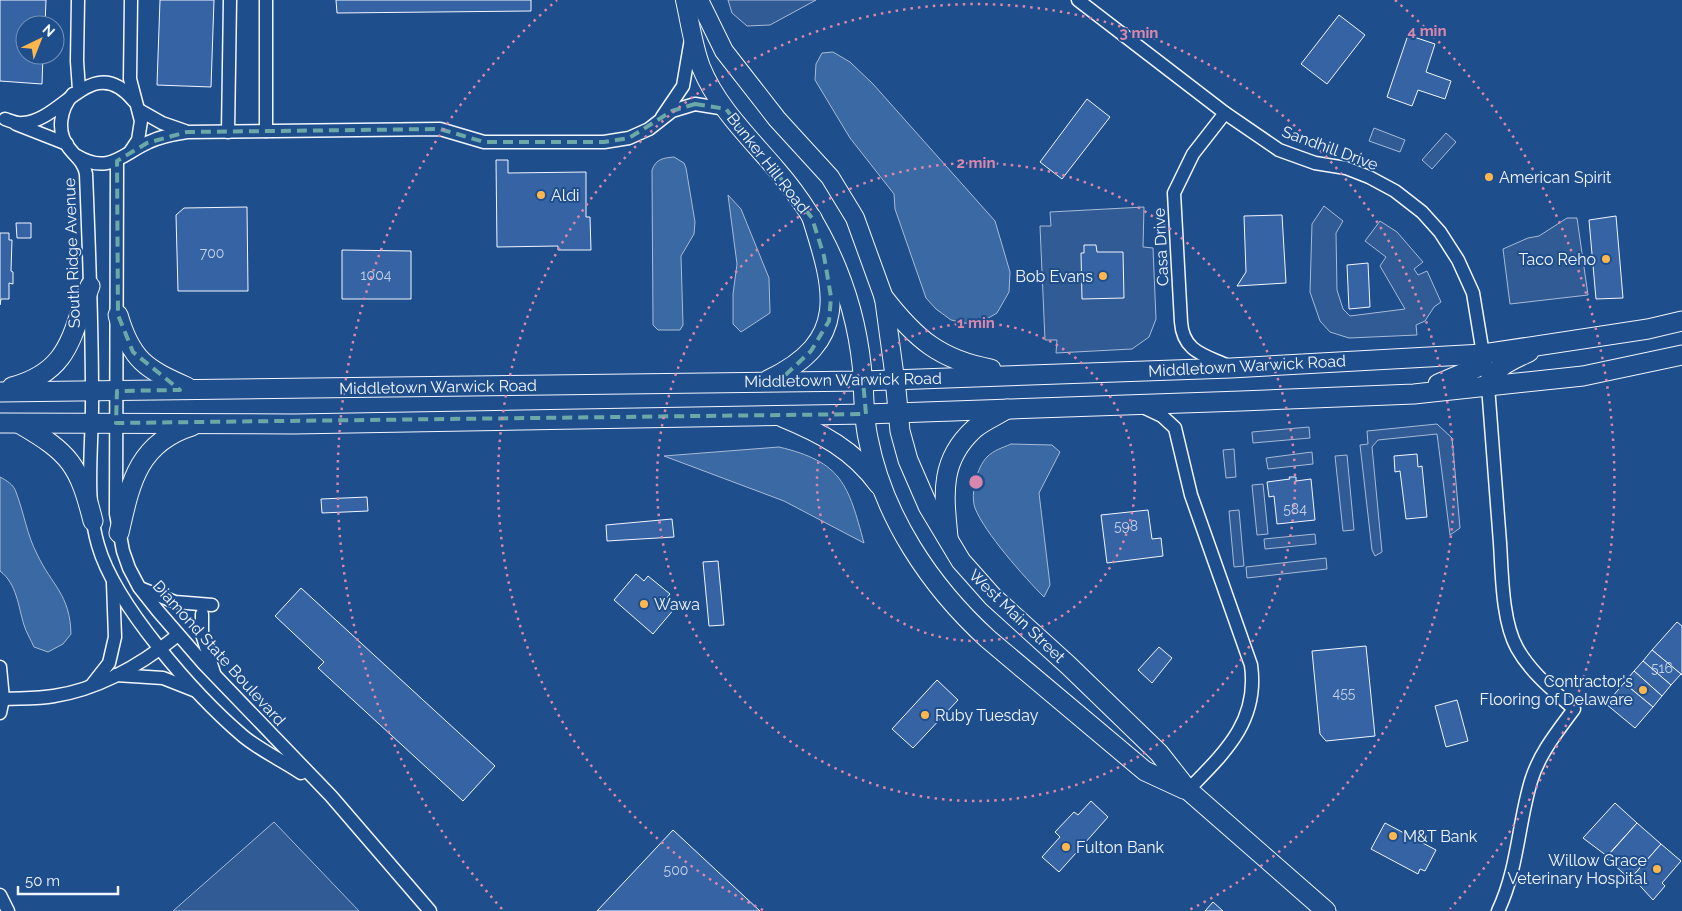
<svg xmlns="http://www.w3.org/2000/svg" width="1682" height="911" font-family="Raleway,sans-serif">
<rect width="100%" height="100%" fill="#1f4e8c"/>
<g fill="#305b95" stroke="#a8bbd7">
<path d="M728 0H816L770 25 747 26 732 13Z"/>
<path d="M1374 128 1405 140 1400 152 1369 141Z"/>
<path d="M1446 133 1456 142 1432 169 1422 160Z"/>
<path d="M1324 206 1343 221 1336 233 1337 290 1343 309 1350 316 1405 309 1380 266 1386 257 1365 241 1380 221 1397 232 1423 262 1414 269 1418 275 1427 271 1441 302 1434 307 1425 321 1416 325 1417 335 1349 338 1330 332 1320 321 1310 292 1312 224Z"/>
<path d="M1144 207 1143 247 1153 248 1156 319 1149 337 1132 349 1056 353 1057 340H1045L1040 226H1051L1050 212Z"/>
<path d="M1567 218H1577L1588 295 1510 304 1503 249 1528 238 1539 236Z"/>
<path d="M1437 424 1452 438 1460 528 1450 535 1437 434 1378 440 1372 447 1382 552 1375 556 1372 550 1360 445 1368 444 1367 431Z"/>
<path d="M1309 427 1310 438 1253 443 1252 432Z"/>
<path d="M1234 449 1236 477 1226 478 1223 450Z"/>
<path d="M1312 452 1313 464 1268 469 1266 458Z"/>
<path d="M1347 455 1354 530 1343 531 1335 456Z"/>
<path d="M1263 484 1268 534 1257 535 1252 485Z"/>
<path d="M1239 510 1244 566 1234 567 1229 511Z"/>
<path d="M1315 534 1316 544 1265 549 1264 539Z"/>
<path d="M1326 558 1327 569 1247 578 1246 567Z"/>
<path d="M274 822 359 911H173Z"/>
</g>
<g fill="#3b69a3" stroke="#a8bbd7">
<path d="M833 52 850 62 873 84 995 221 1010 272 1009 292 997 313 985 320 970 324 951 320 936 309 926 298 895 209 894 194 850 138 815 80 816 64 822 53Z"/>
<path d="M674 157 684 163 686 168 695 222 694 234 681 256 683 325 680 330H658L653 325 652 170C656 159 663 158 674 157Z"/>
<path d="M728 195 741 209 769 278 770 313 741 332 733 324V294L737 264Z"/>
<path d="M1011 444 1052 445 1060 452 1039 493 1050 585 1044 597C1025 578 984 532 975 508 970 494 977 467 987 457 994 450 1002 448 1011 444Z"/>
<path d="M779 447C842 462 848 484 864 543L784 501 664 456Z"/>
<path d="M0 477C6 480 14 485 16 492 24 513 27 535 37 554 52 586 70 594 71 634L63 644 48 652 34 647C31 640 26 632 24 625 18 606 17 584 0 571Z"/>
</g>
<g fill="#3563a3" stroke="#f2f6ff">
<path d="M0 0H46L45 25H25V55H43L42 84 0 81Z"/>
<path d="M160 0H214L211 87 157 85Z"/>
<path d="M336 0H531V11L337 13Z"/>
<path d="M1339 15 1365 35 1327 84 1301 64Z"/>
<path d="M1408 35 1435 44 1426 72 1451 81 1445 99 1418 90 1412 106 1387 97Z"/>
<path d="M1087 99 1110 117 1062 179 1040 162Z"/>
<path d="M496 160H508V173L586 172V217H590L591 250H558V246L497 247Z"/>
<path d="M247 207 248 291H178L176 215 184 208Z"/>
<path d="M1282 215 1286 283 1237 286 1246 272 1244 216Z"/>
<path d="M1616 216 1623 298 1596 299 1589 220Z"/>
<path d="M16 223H31V238H17Z"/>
<path d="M0 233H9V240H12L11 271 13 272V284L9 283V299H1L0 305Z"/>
<path d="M1084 245H1096L1097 252H1123L1124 298 1082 299 1081 253H1084Z"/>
<path d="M342 250 411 251V299H342Z"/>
<path d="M1368 263 1370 307 1349 309 1347 265Z"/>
<path d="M1417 454 1418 467 1422 466 1427 517 1406 519 1400 471 1395 472 1394 456Z"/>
<path d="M1289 477H1296V481L1311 479 1315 520 1277 524 1274 496 1269 497 1267 482 1290 479Z"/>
<path d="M367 497 368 511 322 513 321 499Z"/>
<path d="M1148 510 1152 539 1161 538 1163 556 1107 563 1101 515Z"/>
<path d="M672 519 674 537 607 541 606 525Z"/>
<path d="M718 561 724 625 709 626 703 562Z"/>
<path d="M636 574 644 581 648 576 670 594 665 600 675 608 653 634 614 600Z"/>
<path d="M301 588 495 766 463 801 318 668 324 662 275 616Z"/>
<path d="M1677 622 1682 626V675L1652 650Z"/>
<path d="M1366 646 1375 736 1326 741 1320 734 1312 651Z"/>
<path d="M1159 647 1172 658 1152 683 1138 670Z"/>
<path d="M1652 650 1681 674 1671 685 1643 661Z"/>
<path d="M1643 661 1671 685 1662 696 1634 671Z"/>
<path d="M1634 671 1662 696 1653 707 1624 683Z"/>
<path d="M937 680 958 700 913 748 892 729Z"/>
<path d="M1624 683 1653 707 1635 728 1606 704Z"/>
<path d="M1457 700 1468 741 1446 747 1435 706Z"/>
<path d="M1091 801 1108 817 1059 872 1042 857 1060 837 1055 832 1074 812 1078 815Z"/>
<path d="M1615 803 1637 823 1607 856 1583 838Z"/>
<path d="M1385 823 1436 850 1425 871 1420 869 1418 874 1371 849Z"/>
<path d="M1637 823 1661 844 1630 879 1606 858Z"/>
<path d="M673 830 760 911H597Z"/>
<path d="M1661 844 1681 861 1662 883 1665 886 1653 900 1632 877Z"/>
<path d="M1213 902 1223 911H1205Z"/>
</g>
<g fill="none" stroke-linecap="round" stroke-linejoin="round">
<g stroke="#f2f6ff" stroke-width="15">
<g id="minor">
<path d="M78 0 77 61 79 90"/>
<path d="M1078 0 1225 113 1279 150 1315 163 1346 168 1369 177 1395 191 1422 212 1440 232 1458 260 1473 293 1483 354"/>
<path d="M73 94C60 109 56 132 69 148 76 157 84 162 86 174 89 247 92 321 92 394 93 443 84 497 98 545 115 605 196 696 243 736 261 751 282 760 301 773"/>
<path d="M139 110 162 123 185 131"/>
<path d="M1225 113 1193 154 1174 193 1181 322C1183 352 1205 355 1228 366"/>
<path d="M662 117 683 86 691 39"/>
<path d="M5 119C11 121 17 124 23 123 63 121 93 50 134 101"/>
<path d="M16 124 67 144"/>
<path d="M266 131V0"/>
<path d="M228 132 230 0"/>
<path d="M130 152 138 140 141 121 130 79 131 0"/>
<path d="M77 156C109 175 122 154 149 142 161 136 174 134 187 132L440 129 484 142H604L629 138 649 129 672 111 695 104 726 109"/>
<path d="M117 161 116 514 123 551 129 568 139 587 158 611 204 664 331 796 430 911"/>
<path d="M1488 386C1492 439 1496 491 1500 543 1502 574 1502 621 1517 648 1531 673 1554 691 1574 709 1557 732 1539 754 1531 781 1518 824 1518 869 1498 911"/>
<path d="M1143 407 1162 416 1175 428 1191 495 1251 665C1259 722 1224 753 1188 790"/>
<path d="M140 588 175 602 212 605"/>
<path d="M202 614V634L214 673"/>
<path d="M0 667 3 699 0 713"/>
<path d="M116 675 163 678 196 691"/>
<path d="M91 686 109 663 115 637 113 583"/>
<path d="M3 699C20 698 37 699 54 696 100 689 142 664 178 635"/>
<path d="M0 895 8 911"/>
</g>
</g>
<g stroke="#f2f6ff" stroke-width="20">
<g id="secondary">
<path d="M685 0C690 22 693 46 701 67 717 107 750 138 777 170 828 229 858 303 863 381"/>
<path d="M699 0 724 51 777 119 830 177 855 218 884 298 895 379"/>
</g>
</g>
<g stroke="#f2f6ff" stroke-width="21">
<g id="primary">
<path d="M884 298C915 338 940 360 991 369"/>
<path d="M118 315C131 360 146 369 187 387"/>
<path d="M895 379 900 431 908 460 928 506 961 561 993 597 1068 665 1159 753 1188 790 1326 911"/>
<path d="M768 380C850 341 835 291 812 218"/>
<path d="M863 381C864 399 864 420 868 438 883 516 930 586 988 639L1145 771 1184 789"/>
<path d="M1438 384 1478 367 1482 362 1483 354"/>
<path d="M1488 386C1493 367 1512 360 1529 352"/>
<path d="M12 387C71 371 71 334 90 286"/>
<path d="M0 392 863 381 1231 368 1483 354 1648 329 1682 321"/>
<path d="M782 417C821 433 854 450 879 485"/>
<path d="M0 423 294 424 866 414 1241 401 1414 394 1488 386 1583 376 1682 355"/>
<path d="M20 424C70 453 79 465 93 521"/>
<path d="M119 533C130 485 137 443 192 426"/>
<path d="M948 537C944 495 939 461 974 429 983 421 996 416 1007 409"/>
</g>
</g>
<use href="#minor" stroke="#1f4e8c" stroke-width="12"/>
<use href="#secondary" stroke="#1f4e8c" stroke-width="18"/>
<use href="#primary" stroke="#1f4e8c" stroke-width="19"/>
</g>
<path fill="none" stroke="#6aa9a8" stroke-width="4" stroke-dasharray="10 6" stroke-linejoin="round" d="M695 104 726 109 812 218 824 256 831 297 829 321 811 351 778 382 863 381 866 414 116 423 117 391 180 390 133 352 118 315 117 161 147 143 187 132 440 129 484 142H604L629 138 672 111Z"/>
<g fill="none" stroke="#da87ad" stroke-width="2.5" stroke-dasharray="2.5 5">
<circle cx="976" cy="482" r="159"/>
<circle cx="976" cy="482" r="319"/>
<path d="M763 910A478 478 0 1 1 1189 910"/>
<path d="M502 909A638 638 0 0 1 557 0M1395 0A638 638 0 0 1 1450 909"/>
</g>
<g fill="#ffb74d" stroke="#1f4e8c" stroke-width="2">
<circle cx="1489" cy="177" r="5"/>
<circle cx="541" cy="195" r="5"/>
<circle cx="1606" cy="259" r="5"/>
<circle cx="1103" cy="276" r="5"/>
<circle cx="644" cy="604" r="5"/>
<circle cx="1643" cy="690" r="5"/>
<circle cx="925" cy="715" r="5"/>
<circle cx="1393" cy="836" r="5"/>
<circle cx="1066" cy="847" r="5"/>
<circle cx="1657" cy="869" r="5"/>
</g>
<g text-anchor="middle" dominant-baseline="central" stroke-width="4" stroke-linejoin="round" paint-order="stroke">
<g font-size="14" fill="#c3d1e8">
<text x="212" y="253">700</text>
<text x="376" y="275">1004</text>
<text x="1295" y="509">584</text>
<text x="1126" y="526">598</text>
<text x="1662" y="668">516</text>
<text x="1344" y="693">455</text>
<text x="676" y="870">500</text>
</g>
<g font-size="16" fill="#f2f6ff" stroke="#1f4e8c">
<text transform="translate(1330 148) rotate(20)">Sandhill Drive</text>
<text transform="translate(768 163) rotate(52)">Bunker Hill Road</text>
<text transform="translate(1161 247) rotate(-93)">Casa Drive</text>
<text transform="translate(72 253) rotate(-92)">South Ridge Avenue</text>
<text transform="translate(1247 366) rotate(-3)">Middletown Warwick Road</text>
<text transform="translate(843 380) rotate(-1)">Middletown Warwick Road</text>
<text transform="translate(438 387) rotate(-1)">Middletown Warwick Road</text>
<text transform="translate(1017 616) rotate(44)">West Main Street</text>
<text transform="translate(219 653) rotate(48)">Diamond State Boulevard</text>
</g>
<g font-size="16" fill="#f2f6ff" stroke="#1f4e8c" text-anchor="start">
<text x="1499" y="177">American Spirit</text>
<text x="551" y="195">Aldi</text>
<text x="1596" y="259" text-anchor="end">Taco Reho</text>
<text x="1093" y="276" text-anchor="end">Bob Evans</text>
<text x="654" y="604">Wawa</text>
<text x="1633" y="681" text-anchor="end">Contractor's<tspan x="1633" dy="18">Flooring of Delaware</tspan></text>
<text x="935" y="715">Ruby Tuesday</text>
<text x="1403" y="836">M&amp;T Bank</text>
<text x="1076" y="847">Fulton Bank</text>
<text x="1647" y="860" text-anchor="end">Willow Grace<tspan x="1647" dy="18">Veterinary Hospital</tspan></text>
</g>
</g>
<circle cx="976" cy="482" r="8" fill="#da87ad" stroke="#1f4e8c" stroke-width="2.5"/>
<g font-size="15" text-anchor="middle" font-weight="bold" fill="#da87ad" stroke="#1f4e8c" stroke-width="4" stroke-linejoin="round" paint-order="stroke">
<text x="1427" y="36">4 min</text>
<text x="1139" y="38">3 min</text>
<text x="976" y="168">2 min</text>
<text x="976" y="328">1 min</text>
</g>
<g transform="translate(40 40) rotate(43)"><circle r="24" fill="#1f4e8c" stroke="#7391ba"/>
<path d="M0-4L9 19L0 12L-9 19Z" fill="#ffb74d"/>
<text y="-8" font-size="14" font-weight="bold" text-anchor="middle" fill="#f2f6ff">N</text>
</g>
<path d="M18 886v8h100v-8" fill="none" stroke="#f2f6ff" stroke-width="2.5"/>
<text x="25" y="886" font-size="15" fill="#f2f6ff" stroke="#1f4e8c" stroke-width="4" paint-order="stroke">50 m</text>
</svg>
